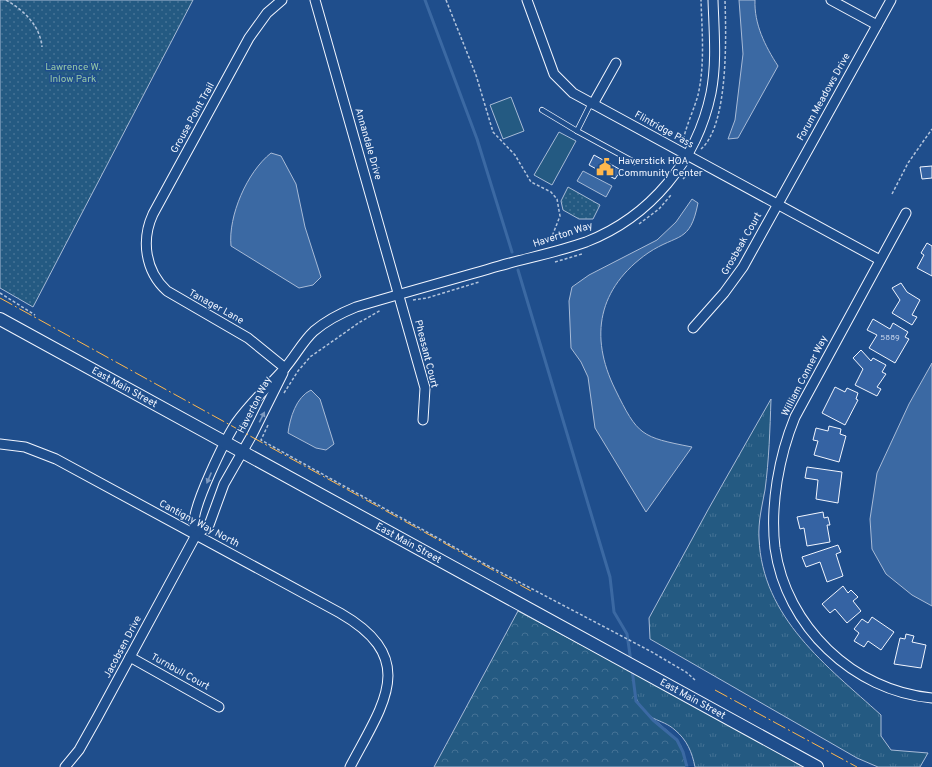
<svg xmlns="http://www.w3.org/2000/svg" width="932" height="767" font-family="Overpass,sans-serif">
<defs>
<pattern id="grass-tufts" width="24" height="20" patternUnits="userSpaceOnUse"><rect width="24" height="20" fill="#245a82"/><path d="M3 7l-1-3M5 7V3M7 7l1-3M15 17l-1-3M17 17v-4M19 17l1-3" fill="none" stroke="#447295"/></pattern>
<pattern id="forest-crowns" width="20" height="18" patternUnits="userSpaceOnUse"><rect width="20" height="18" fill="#245a82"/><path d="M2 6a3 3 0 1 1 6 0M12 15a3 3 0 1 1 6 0" fill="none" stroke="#447295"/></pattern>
<pattern id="park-dots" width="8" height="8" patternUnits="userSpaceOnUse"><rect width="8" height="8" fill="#245a82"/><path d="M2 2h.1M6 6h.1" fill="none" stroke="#447295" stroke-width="1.8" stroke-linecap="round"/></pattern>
</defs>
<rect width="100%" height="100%" fill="#1f4e8c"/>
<g fill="url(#grass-tufts)" stroke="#a8bbd7">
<path d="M771 399C770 429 769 460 765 490 762 506 758 522 759 538 762 618 827 666 881 715V736L891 750 928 753 920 767H878L857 758 650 639 649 618 709 508Z"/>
<path d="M632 672 808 767H695C692 752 687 740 675 730 662 718 644 721 636 700 633 692 633 681 632 672Z"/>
</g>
<path fill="url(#forest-crowns)" stroke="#a8bbd7" d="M518 611 632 672 636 698 641 708 672 735 681 746 687 767H434Z"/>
<g fill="url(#park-dots)" stroke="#a8bbd7">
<path d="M0 0H193L33 307 0 288Z"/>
<path d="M568 187 600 205 593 219H579L563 210 561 201Z"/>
</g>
<g fill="#245a82" stroke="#a8bbd7">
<path d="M511 97 524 131 503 139 490 105Z"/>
<path d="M559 132 576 141 552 185 534 175Z"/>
</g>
<g fill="#3b69a3" stroke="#a8bbd7">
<path d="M739 0H755C754 24 765 46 778 66L738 138 728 139 735 120 743 54Z"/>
<path d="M271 153 281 156 296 184 305 227 321 277 313 285 299 288 231 246C228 216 247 172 271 153Z"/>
<path d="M583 171 612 186 606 197 577 181Z"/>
<path d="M692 199 698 203C690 244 678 233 648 253 598 288 589 336 615 389 638 436 641 437 692 447L646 512 595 428 588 377 581 362 571 348 569 301 572 287 589 275 657 240 676 222Z"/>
<path d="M932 363V606L912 595 886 574 872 549 870 519 877 473 909 404Z"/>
<path d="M311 390 320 399 334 444 326 450 316 448 288 433C290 418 296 397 311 390Z"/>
</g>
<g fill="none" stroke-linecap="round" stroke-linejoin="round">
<g stroke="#3b69a3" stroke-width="3">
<path d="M425 0 477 139 512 252"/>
<path d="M518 270 610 577 614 612 627 634 631 662"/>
<path d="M632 669 636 701 653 720 677 740 683 752 687 767"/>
</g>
</g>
<g fill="#3563a3" stroke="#f2f6ff">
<path d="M594 155 621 170 615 179 589 165Z"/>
<path d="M932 166V178L922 179 920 167Z"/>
<path d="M927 243 932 246V276L917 268 924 255 921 253Z"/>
<path d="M901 283 907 292 920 300 912 315 917 317 912 325 892 313 900 300 892 288Z"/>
<path d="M873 319 890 329 893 323 908 332 905 337 909 339 895 363 869 348 877 335 867 330Z"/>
<path d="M861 350 871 361 873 358 886 365 882 372 886 374 877 387 881 389 877 396 855 385 863 369 853 358Z"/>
<path d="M835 387 845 392 847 388 858 393 856 399 858 400 845 425 822 413Z"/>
<path d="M829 426 841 429 840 434 846 436 839 462 814 455 818 441 813 440 816 428 828 431Z"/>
<path d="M807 467 842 472 838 503 816 499 818 480 805 478Z"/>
<path d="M823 512 824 518 828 517 830 525H827L830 542 807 546 804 528 800 529 797 517Z"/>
<path d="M838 545 841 552 836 554 843 576 827 582 820 562 806 567 802 557Z"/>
<path d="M843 586 848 593 851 590 858 597 853 601 861 611 847 623 835 609 830 613 822 604Z"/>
<path d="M872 617 894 632 881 650 868 641 864 647 854 641 859 633 854 629 862 619 868 623Z"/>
<path d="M906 634 914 636 912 642 926 645 921 668 894 664 900 638 905 639Z"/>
</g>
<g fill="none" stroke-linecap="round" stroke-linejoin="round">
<g stroke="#f2f6ff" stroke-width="6">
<g id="service">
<path d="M591 103 577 131 634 162"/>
<path d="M542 110 577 131"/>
</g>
</g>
<g stroke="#f2f6ff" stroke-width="11">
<g id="minor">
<path d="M282 0 267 13 249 38 153 214C141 240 145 271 167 291L248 338 285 368"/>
<path d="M315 0 425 388 423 420"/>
<path d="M527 0 554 74 573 93 880 260"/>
<path d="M831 0 877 25"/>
<path d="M593 104 616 63"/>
<path d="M906 213 795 417C779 456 770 505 775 548 786 626 853 691 932 698"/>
<path d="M693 328 724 293 743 267 891 0"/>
<path d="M0 444 25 447 56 459 340 613C420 659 383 704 350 767"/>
<path d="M196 535C195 532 194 527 194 524 193 505 225 440 236 423 250 403 268 387 284 369 295 357 302 342 314 331 327 320 341 313 356 307 403 293 451 280 499 266 527 258 558 252 586 242 650 217 697 161 711 93 717 63 714 31 713 0"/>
<path d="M130 657 219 707"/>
<path d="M65 767 79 750 97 718 196 535 209 525 224 484 252 435 283 373"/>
</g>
</g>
<g stroke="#f2f6ff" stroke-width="14">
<g id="secondary">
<path id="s1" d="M0 319 817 767"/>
</g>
</g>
<g stroke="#b3c4dc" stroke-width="1.5" stroke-dasharray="3 2" stroke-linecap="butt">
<path d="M6 0C25 11 40 26 42 47"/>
<path d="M446 0 476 75 493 132 515 155 531 182 551 192 557 199 560 216 551 239"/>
<path d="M684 139C683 134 696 104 698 95 705 65 702 31 701 0"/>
<path d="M701 149C729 125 726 34 725 0"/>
<path d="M683 179 693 169"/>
<path d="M892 194 908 163 932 129"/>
<path d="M639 224 659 209 671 195"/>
<path d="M555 262 582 254"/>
<path d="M0 293 35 315"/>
<path d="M413 300 427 298 479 282"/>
<path d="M284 393 298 371 310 357 360 322 381 310"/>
<path d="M268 425 261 440 481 562 650 651 686 672 695 680"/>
</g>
<use href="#service" stroke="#1f4e8c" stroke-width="4.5"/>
<use href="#minor" stroke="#1f4e8c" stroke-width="9"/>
<use href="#secondary" stroke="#1f4e8c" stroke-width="12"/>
<g stroke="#ffb74d" stroke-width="1" stroke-dasharray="14 3 2 3" stroke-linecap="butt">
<path d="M0 298 531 591"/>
<path d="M715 690 857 767"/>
</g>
</g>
<defs><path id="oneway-solid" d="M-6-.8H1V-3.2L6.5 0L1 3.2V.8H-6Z"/></defs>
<g fill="#7e9ac0">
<use href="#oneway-solid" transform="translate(262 417) rotate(-63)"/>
<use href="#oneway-solid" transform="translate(209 478) rotate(113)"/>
</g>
<defs>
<g id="civic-bare" transform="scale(1.38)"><path d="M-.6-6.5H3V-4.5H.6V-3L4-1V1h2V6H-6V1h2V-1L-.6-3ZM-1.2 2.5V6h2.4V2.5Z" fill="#ffb74d" stroke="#1f4e8c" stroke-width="2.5" paint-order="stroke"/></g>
</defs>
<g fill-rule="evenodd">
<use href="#civic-bare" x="605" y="167"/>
</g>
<g text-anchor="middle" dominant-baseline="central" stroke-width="3" stroke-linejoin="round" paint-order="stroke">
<g font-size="8" fill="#c3d1e8">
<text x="890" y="338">5889</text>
</g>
<g font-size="10" fill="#97c8a6" stroke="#1f4e8c">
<text x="73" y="67">Lawrence W.<tspan x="73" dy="12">Inlow Park</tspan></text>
</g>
<g font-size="10" fill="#f2f6ff" stroke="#1f4e8c">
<text transform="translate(824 97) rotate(-61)">Forum Meadows Drive</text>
<text transform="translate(193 118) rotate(-61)">Grouse Point Trail</text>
<text transform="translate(664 130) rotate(29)">Flintridge Pass</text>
<text transform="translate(368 144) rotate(74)">Annandale Drive</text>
<text transform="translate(563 235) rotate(-18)">Haverton Way</text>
<text transform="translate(742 244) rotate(-60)">Grosbeak Court</text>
<text transform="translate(216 307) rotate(29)">Tanager Lane</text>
<text transform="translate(426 354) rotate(76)">Pheasant Court</text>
<text transform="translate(805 376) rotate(-63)">William Conner Way</text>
<text stroke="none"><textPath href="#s1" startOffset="142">East Main Street</textPath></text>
<text transform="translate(255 405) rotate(-63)">Haverton Way</text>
<text transform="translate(199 524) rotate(28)">Cantigny Way North</text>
<text stroke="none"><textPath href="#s1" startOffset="466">East Main Street</textPath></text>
<text transform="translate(123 647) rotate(-62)">Jacobsen Drive</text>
<text transform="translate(180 672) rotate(29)">Turnbull Court</text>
<text stroke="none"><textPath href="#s1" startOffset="790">East Main Street</textPath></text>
</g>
<g font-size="10" fill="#f2f6ff" stroke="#1f4e8c" text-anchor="start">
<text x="618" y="161">Haverstick HOA<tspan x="618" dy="12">Community Center</tspan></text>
</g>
</g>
</svg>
